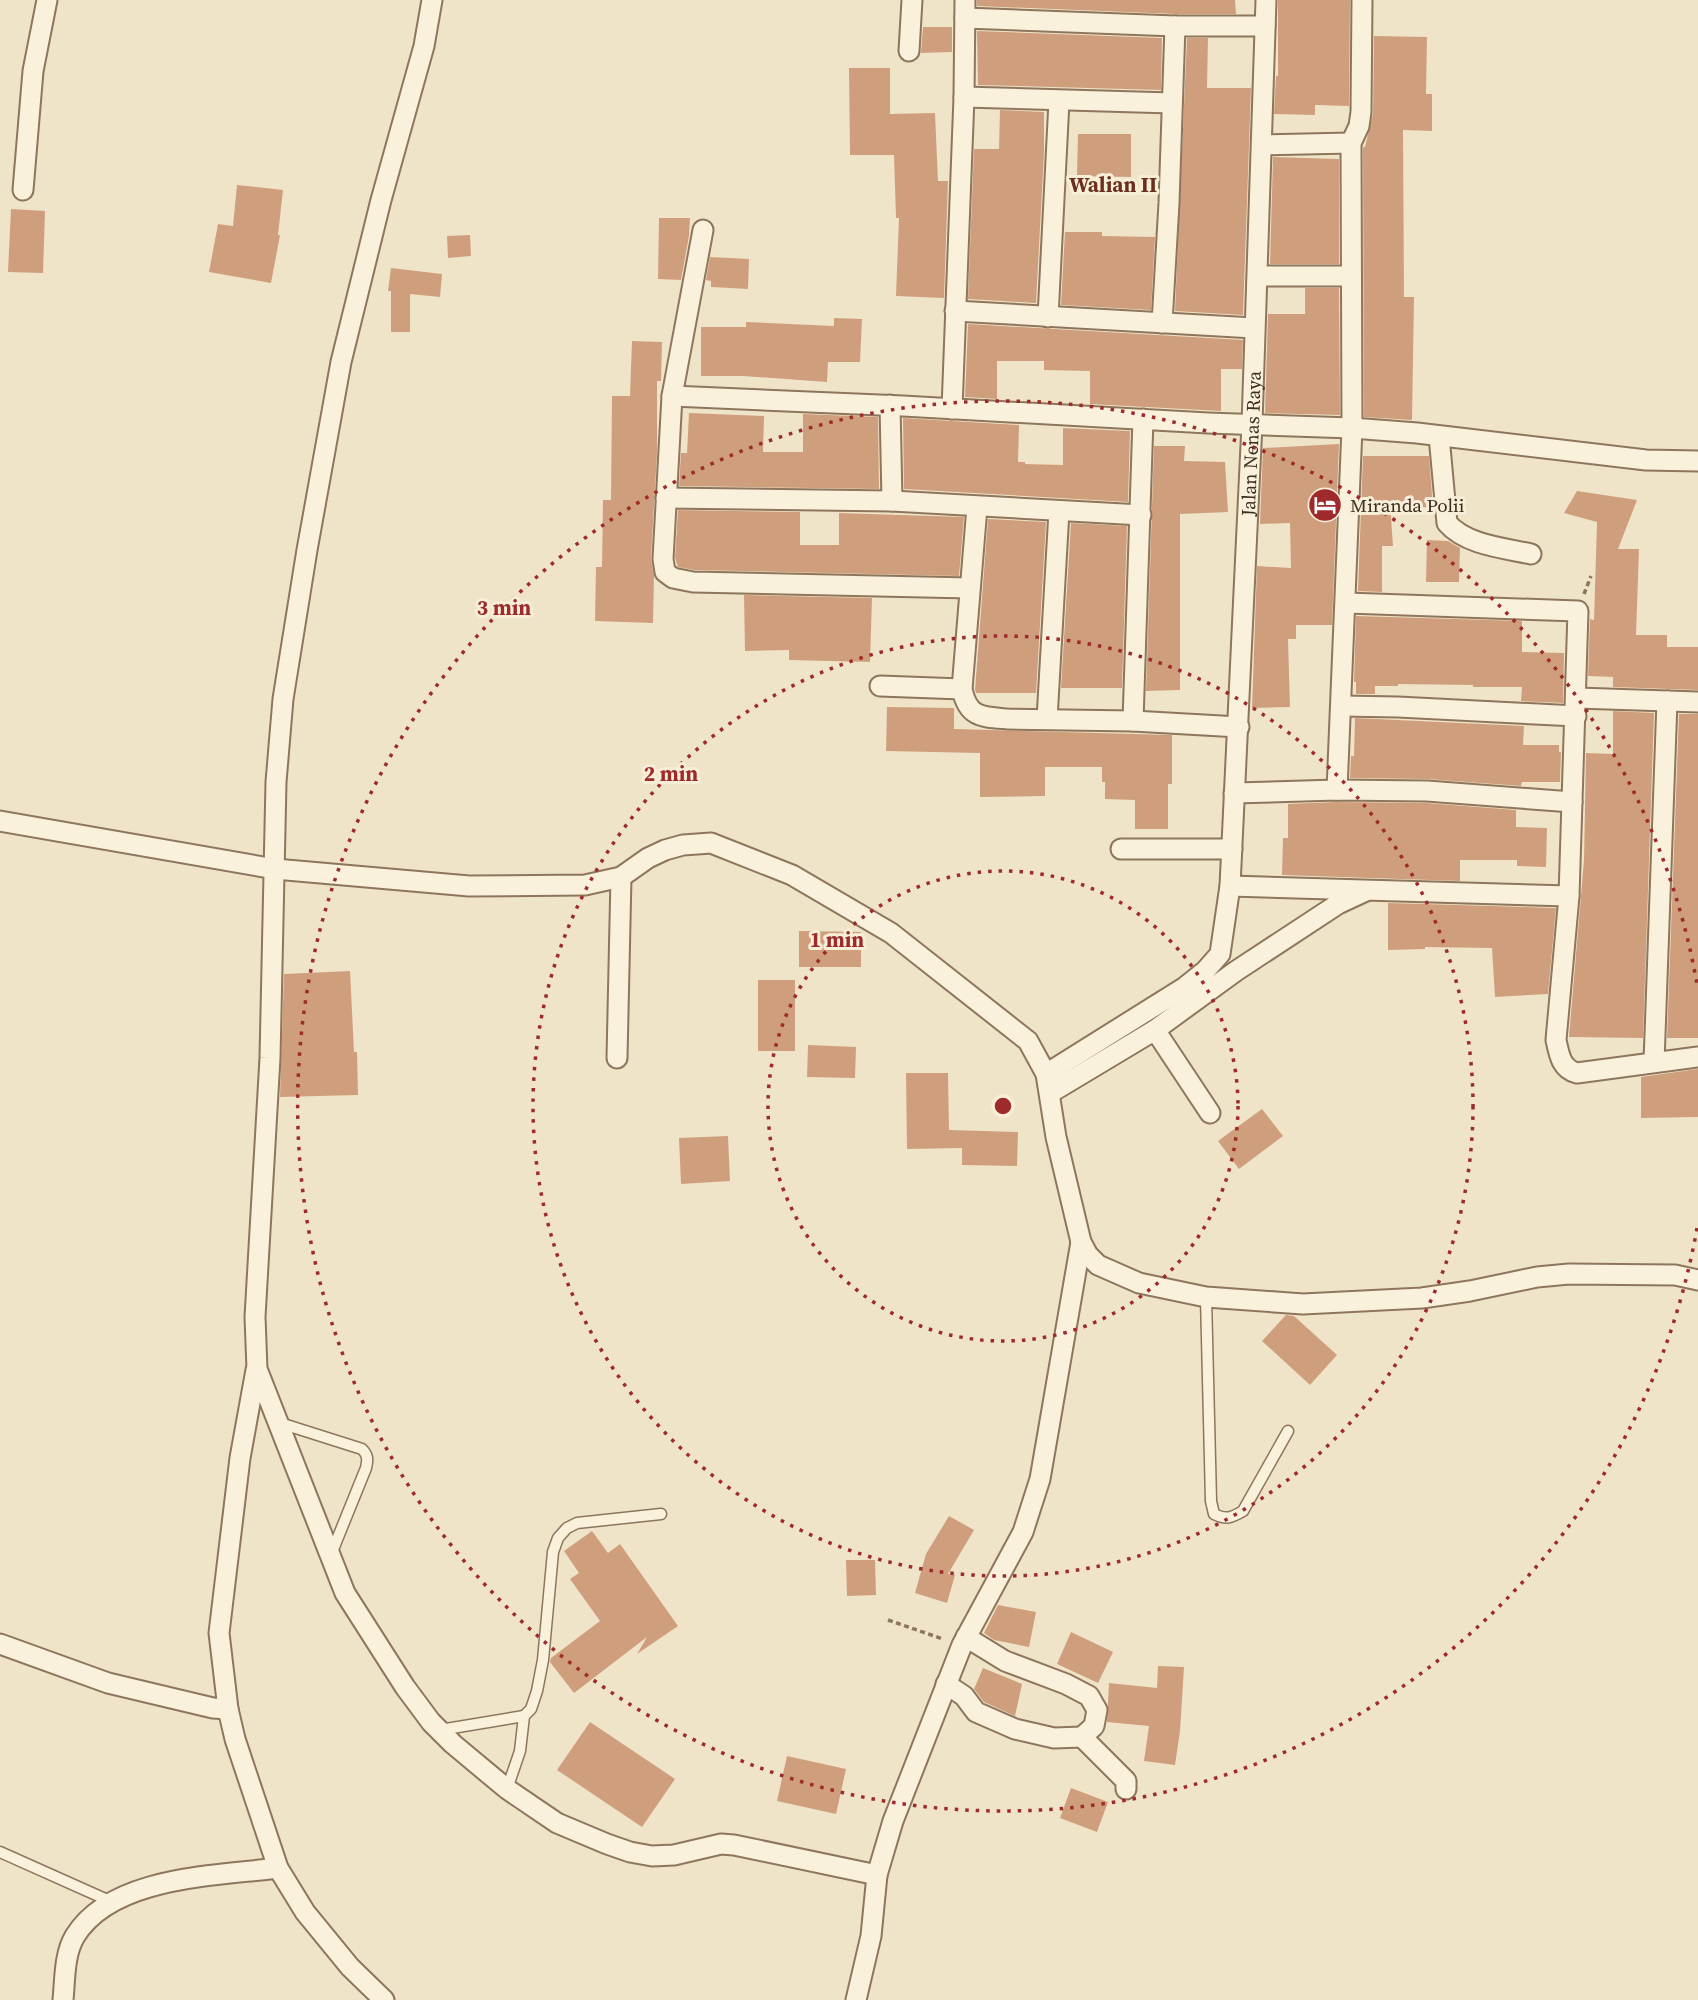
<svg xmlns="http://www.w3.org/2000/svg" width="1698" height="2000" font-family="'Source Serif 4',serif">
<rect width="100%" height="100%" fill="#f0e4c8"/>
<g fill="#cf9f7d">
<path d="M977 0H1235L1236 14H1175L977 6Z"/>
<path d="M1278 0H1350L1349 106 1315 105V115L1274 114 1276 76H1278Z"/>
<path d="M923 27H952V52L921 53Z"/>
<path d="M977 31 1162 38 1161 90 978 85Z"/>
<path d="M1374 36 1427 37 1426 94H1432V131L1403 130 1404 297H1414L1412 420 1364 417 1363 147H1365L1373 114Z"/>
<path d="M1187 38H1208L1207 88H1251L1243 315 1175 311Z"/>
<path d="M849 68H890V114L935 113 938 181H948L944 298 896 296 899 218H896L894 155H850Z"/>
<path d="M1000 110 1044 112V153L1036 303 968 299 974 149H999Z"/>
<path d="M1078 134H1131V177L1077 176Z"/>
<path d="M1273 157 1339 159V264H1270Z"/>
<path d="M237 185 283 190 278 235H280L271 283 209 272 218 224 233 226Z"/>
<path d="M11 209 45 211 43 273 8 272Z"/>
<path d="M659 218H690L689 236 681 280 658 279Z"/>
<path d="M1065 232H1102V236L1155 237 1151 310 1061 305Z"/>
<path d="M470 235 471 256 448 258 447 236Z"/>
<path d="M710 257 749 259 748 289 711 287V281L706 280Z"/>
<path d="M391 268 442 274 440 297 410 294V332H391V291H388Z"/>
<path d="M1305 288H1339L1340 415 1265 413 1268 314H1305Z"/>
<path d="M834 318 862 319 860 362H828L827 382 743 376H701V327H746V322L834 326Z"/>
<path d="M968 324 1243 340 1242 369H1221V411L1090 404V371L1044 370V361H997V399L965 397Z"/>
<path d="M632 341 662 342 661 381H657V453L651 558 654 576 653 623 595 621 596 567H602L603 500H611L612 396H630Z"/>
<path d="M689 413 764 416 763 452H803V414L878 417 879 489 679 486 681 453H687Z"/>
<path d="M903 418 1019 425 1018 462H1025V464L1063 465V428L1130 431 1128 502 904 489Z"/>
<path d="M1339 444 1332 625H1296V639H1288L1290 707 1252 708 1257 566 1291 568 1290 523 1260 524 1263 448Z"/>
<path d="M1154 446H1185L1184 461 1225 462 1228 512 1180 514V690L1146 691Z"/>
<path d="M1363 456H1429L1433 508 1390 504 1393 546H1382V592L1358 591Z"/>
<path d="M1577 491 1637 500 1618 549H1639L1636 635H1667V647H1698V690L1613 687V677L1588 676 1590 619 1594 620 1597 522 1564 513Z"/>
<path d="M678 510 800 512V545H839V513L964 517 959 576 694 570 678 567 675 558Z"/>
<path d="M988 519 1046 522 1036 693H976L975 690Z"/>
<path d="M1071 523 1127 526 1122 688H1061Z"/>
<path d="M1427 540 1448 541 1460 548 1459 582H1426Z"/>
<path d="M744 595 872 598 870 662 789 660V650L745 651Z"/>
<path d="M1356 616 1522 621V652L1564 653 1563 703 1521 701 1522 687H1473V685L1398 684V686H1375V694H1356V682H1354Z"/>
<path d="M887 707 954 708V729L1172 735V784H1168V829H1135V800L1105 799V782H1102V767H1045V796L980 797V753L886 751Z"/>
<path d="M1613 711 1654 713 1643 1038 1569 1037 1584 860 1586 753 1613 754Z"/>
<path d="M1679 714H1698V1038H1667Z"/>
<path d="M1355 718 1524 726 1523 745H1559V752H1561L1560 782H1522L1521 786 1427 779 1350 778 1351 756H1354Z"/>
<path d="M1337 802 1426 803 1516 810V827L1547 828 1546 867 1517 866V860H1460V881L1282 875 1283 838H1288V804Z"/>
<path d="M1388 903 1556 908 1548 994 1495 997 1492 948 1425 947V949L1388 950Z"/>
<path d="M799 931 861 932V967H799Z"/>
<path d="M350 971 354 1052H357L358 1095 280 1097 284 974Z"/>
<rect x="758" y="980" width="37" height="71"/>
<path d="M808 1045 856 1047 855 1078 807 1077Z"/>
<path d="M1698 1069V1117L1641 1118V1077Z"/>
<path d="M906 1073H948L949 1130 1018 1132 1017 1166 962 1165V1148L907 1149Z"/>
<path d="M1262 1109 1283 1136 1239 1169 1218 1141Z"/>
<path d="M728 1136 730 1181 681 1184 679 1138Z"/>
<path d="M1286 1315 1294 1316 1337 1355 1310 1385 1262 1341Z"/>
<path d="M949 1516 974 1530 948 1574 955 1575 947 1603 915 1593 926 1554Z"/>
<path d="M592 1531 608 1553 620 1544 678 1626 637 1654 647 1637 574 1693 550 1662 551 1658 600 1621 570 1579 579 1573 564 1551Z"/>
<path d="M846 1560H875L876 1595 847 1596Z"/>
<path d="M998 1605 1036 1612 1029 1647 994 1640 984 1633Z"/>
<path d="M1071 1632 1113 1652 1098 1683 1057 1664Z"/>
<path d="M1158 1666 1184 1667 1180 1731 1175 1765 1144 1761 1149 1726 1107 1722 1109 1683 1157 1688Z"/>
<path d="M983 1668 1022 1684 1015 1716 984 1702 974 1689Z"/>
<path d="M590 1722 675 1779 642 1827 557 1770Z"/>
<path d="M787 1756 846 1769 836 1814 777 1801Z"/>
<path d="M1071 1788 1108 1802 1097 1832 1060 1818Z"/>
</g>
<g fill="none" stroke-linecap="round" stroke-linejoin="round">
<g stroke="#8d765c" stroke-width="13">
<g id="lane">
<path d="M1206 1297 1211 1501 1214 1514C1226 1520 1231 1518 1243 1511L1288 1431"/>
<path d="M280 1423 362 1449C368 1455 368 1460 366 1468L332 1552"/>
<path d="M440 1730 524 1716"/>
<path d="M507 1789 520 1751 524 1716 531 1709 537 1691 543 1660 553 1552 558 1538 567 1528 577 1523 661 1514"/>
<path d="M0 1852 112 1902"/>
</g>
</g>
<g stroke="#8d765c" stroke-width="23">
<g id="street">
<path d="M432 0 424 46 381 200 341 362 307 550 283 699 276 782 270 1058 255 1317 257 1369 345 1593 405 1687 431 1722 453 1744 507 1789 557 1823 607 1844 630 1852 652 1856 674 1855 721 1844 734 1845 877 1875 893 1821 962 1645 1023 1532 1040 1479 1081 1242"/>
<path d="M965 18 1175 26H1265"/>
<path d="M909 51 912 0"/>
<path d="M964 97 1172 103"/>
<path d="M1263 145 1351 143"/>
<path d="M23 190 33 71 47 0"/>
<path d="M703 230 672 396 663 559 665 572 673 578 693 582 970 588"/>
<path d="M1258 276H1351"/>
<path d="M955 311 1254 328"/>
<path d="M1048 317 1059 101"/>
<path d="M1162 323 1169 203 1175 26"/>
<path d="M672 396 903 406 1208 423 1352 428 1417 433 1646 460 1698 461"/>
<path d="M890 405 892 501"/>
<path d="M952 409 964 97 965 0"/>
<path d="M1439 436 1447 523C1466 545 1504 548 1531 554"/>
<path d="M666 498 892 501 1141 515"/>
<path d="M977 507 962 689C968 718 982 717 1008 719L1133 721 1239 727"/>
<path d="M1347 603 1578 611 1569 896 1556 1040C1559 1054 1561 1069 1577 1073L1698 1057"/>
<path d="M880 686 962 689"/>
<path d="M1577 698 1698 702"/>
<path d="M1342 706 1398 707 1576 716"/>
<path d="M1047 719 1059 511"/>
<path d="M1133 721 1143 419"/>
<path d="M1337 790 1352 428 1351 143 1359 126 1361 112 1362 0"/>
<path d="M1234 793 1337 790 1427 791 1572 802"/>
<path d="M0 821 275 869 469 886 585 885 621 877 648 858 665 850 683 845 711 843 792 875 891 933 1028 1041 1046 1074 1056 1137 1081 1242 1088 1255 1098 1265 1139 1283 1206 1297 1303 1304 1422 1298 1470 1291 1537 1277 1569 1274 1675 1275 1698 1280"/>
<path d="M1121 849H1232"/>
<path d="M1230 886 1569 896"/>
<path d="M1155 1030 1210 1113"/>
<path d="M617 1058 621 877"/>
<path d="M1654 1062 1667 701"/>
<path id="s1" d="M1046 1074 1185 987 1205 971 1220 954 1230 886 1252 424 1266 0"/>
<path d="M1050 1093 1155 1030 1236 971 1338 904 1366 891"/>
<path d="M966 1637 1005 1661 1066 1684 1089 1696 1097 1710 1094 1726 1082 1737 1126 1781V1789"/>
<path d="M0 1644 108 1683 213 1708 228 1709 219 1633 240 1458 256 1370"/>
<path d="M946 1684 964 1696 976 1712 1015 1729 1054 1738 1082 1737"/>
<path d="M228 1709 235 1739 278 1868 305 1912 350 1967 384 2000"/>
<path d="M63 2000C65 1980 64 1954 75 1936 112 1876 216 1876 278 1868"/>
<path d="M856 2000 871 1936 877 1875"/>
</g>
</g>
<g stroke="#8d765c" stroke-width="3.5" stroke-dasharray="5 3.5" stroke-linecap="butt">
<path d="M1584 594 1591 576"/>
<path d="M888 1620 943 1639"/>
</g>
<use href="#lane" stroke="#faf1dc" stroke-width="10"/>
<use href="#street" stroke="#faf1dc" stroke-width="19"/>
</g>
<g fill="none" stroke="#9e2a2b" stroke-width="3.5" stroke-dasharray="3.5 7">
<circle cx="1003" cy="1106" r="235"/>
<circle cx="1003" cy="1106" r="470"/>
<path d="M1697 1228A705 705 0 1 1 1697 984"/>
</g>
<defs>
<g id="hotel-disc" transform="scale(1.75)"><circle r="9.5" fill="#9e2a2b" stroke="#f7eed8"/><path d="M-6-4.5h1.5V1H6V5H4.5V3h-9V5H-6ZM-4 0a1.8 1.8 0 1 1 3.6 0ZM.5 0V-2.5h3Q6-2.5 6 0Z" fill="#fff"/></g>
</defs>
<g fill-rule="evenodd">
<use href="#hotel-disc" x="1325" y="505"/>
</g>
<g text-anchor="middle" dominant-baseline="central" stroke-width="6" stroke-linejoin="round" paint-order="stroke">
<g font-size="19" fill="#3d2e20" stroke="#f7eed8">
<text stroke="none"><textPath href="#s1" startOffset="724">Jalan Nenas Raya</textPath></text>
</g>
<g font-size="19" fill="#3d2e20" stroke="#f7eed8" text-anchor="start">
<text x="1350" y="505">Miranda Polii</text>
</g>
<g font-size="21" font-weight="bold" fill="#6b2e1e" stroke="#f7eed8">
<text x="1113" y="184">Walian II</text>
</g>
</g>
<circle cx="1003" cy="1106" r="10" fill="#9e2a2b" stroke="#f7eed8" stroke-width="3.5"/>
<g font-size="21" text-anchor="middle" font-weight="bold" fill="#9e2a2b" stroke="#f7eed8" stroke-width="6" stroke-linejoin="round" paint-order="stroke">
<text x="504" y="615">3 min</text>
<text x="671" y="781">2 min</text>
<text x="837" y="947">1 min</text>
</g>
</svg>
